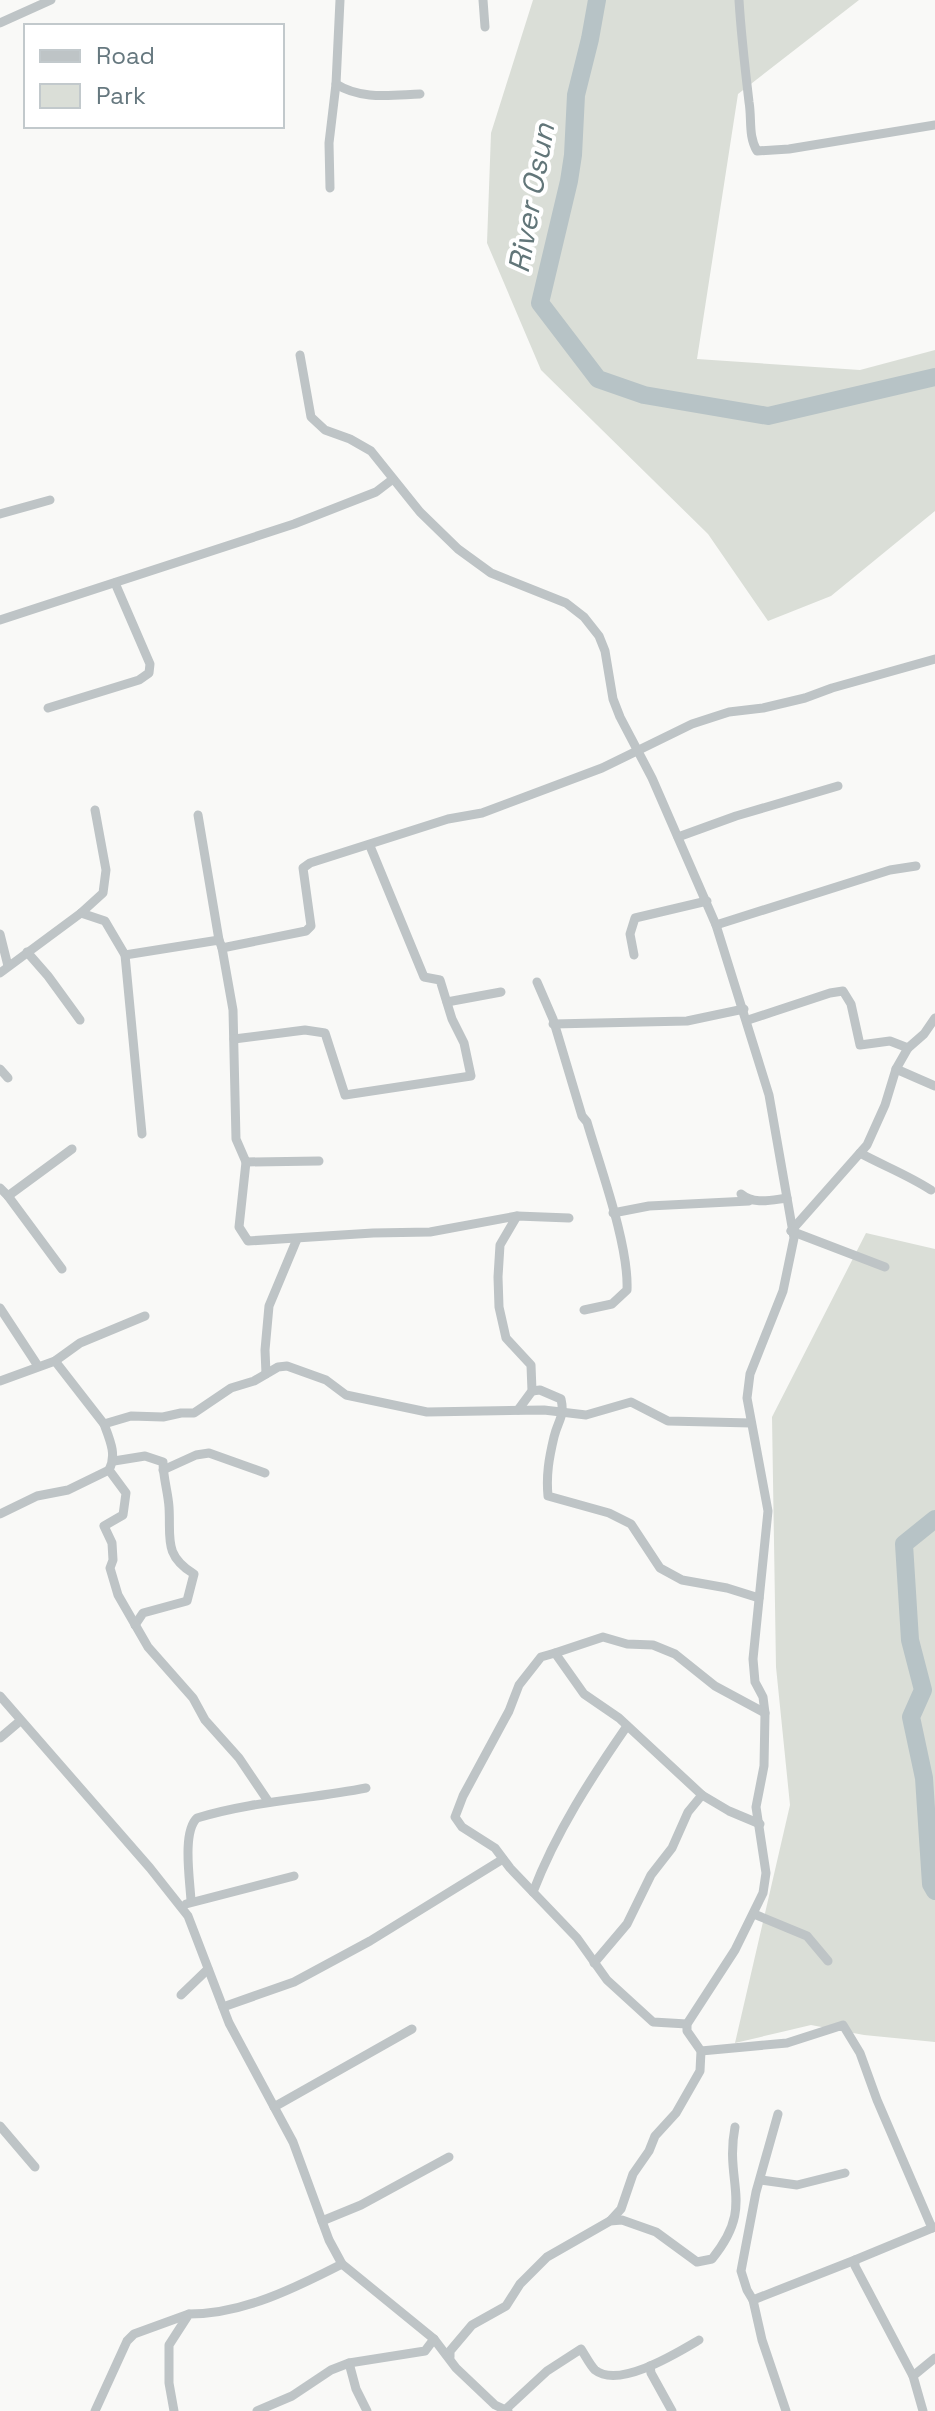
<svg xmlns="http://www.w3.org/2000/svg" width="935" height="2411" font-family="'Space Grotesk',sans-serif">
<rect width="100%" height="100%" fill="#f9f9f7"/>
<g fill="#daded7">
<path d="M533 0H859L738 94 697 359 860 370 935 350V511L831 596 768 621 708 534 541 370 487 243 491 133Z"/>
<path d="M866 1233 935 1249V2042L864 2035 811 2025 735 2043 790 1805 776 1667 772 1417Z"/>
</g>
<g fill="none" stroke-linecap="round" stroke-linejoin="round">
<g stroke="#b7c3c6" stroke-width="18">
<path d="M597 0 590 39 576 95 573 155 569 181 540 303 598 379 644 395 768 416 935 377"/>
<path d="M935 1519 904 1544 910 1640 923 1690 911 1717 924 1778 931 1884 935 1891"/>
</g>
<g stroke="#bec4c6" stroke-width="9">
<path d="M483 0 485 27"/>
<path d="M739 0C741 34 745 68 749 102 752 119 748 136 757 151L789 149 935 125"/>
<path d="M0 23 51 0"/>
<path d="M336 84C361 100 391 95 420 94"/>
<path d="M330 188 329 143 336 84 340 0"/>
<path d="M300 355 311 417 325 430 350 439 371 451 420 512 458 549 491 573 566 603 584 617 599 636 605 651 613 699 620 717 652 778 716 925 769 1095 794 1238 783 1291 750 1374 747 1398 768 1511 753 1659 755 1682 763 1697 765 1713 764 1766 756 1807 766 1873 763 1893 735 1950 687 2024V2031L701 2051 700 2071 676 2113 655 2136 649 2151 633 2174 621 2209 610 2221"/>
<path d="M0 514 50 500"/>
<path d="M0 620 294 524 376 492 393 479"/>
<path d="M48 708 139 680 149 673 150 664 115 583"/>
<path d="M198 815 219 940"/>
<path d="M678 837 736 816 838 786"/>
<path d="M81 913 105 921 125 955 142 1134"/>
<path d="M716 925 890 870 916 866"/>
<path d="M0 934 8 966"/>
<path d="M222 948 233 1010 236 1139 246 1162 319 1161"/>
<path d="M27 952 48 976 80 1020"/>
<path d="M125 955 219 940 222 948 306 931 311 926 303 868 310 863 448 819 482 813 602 768 692 724 729 712 763 708 805 698 832 688 935 659"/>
<path d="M634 955 630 934 635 918 707 901"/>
<path d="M0 973 81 913 103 893 106 870 95 810"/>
<path d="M537 982 553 1019 582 1116 587 1122C600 1167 629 1245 627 1290L612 1304 584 1310"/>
<path d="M447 1002 501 992"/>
<path d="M748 1020 830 993 843 991 851 1004 860 1045 890 1041 908 1048"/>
<path d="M553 1024 687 1021 744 1009"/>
<path d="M234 1039 305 1030 325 1033 345 1095 471 1076 464 1043 452 1019 440 980 424 977 370 846"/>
<path d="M0 1069 8 1078"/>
<path d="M896 1069 935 1086"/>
<path d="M860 1153C884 1166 908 1175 931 1190"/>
<path d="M246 1162 239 1227 248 1241 373 1233 430 1232 517 1216 569 1218"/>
<path d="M0 1188 8 1196 72 1149"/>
<path d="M741 1194C754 1205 771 1200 787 1198"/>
<path d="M8 1196 62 1269"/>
<path d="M613 1213 649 1206 749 1201"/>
<path d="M517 1216 500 1245 498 1277 499 1307 506 1338 531 1365 532 1391 518 1410"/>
<path d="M791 1231 867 1145 885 1105 896 1069 908 1048 924 1034 935 1018"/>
<path d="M791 1231 885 1267"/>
<path d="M0 1308 38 1366"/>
<path d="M55 1361 104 1424"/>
<path d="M266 1374 265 1350 269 1306 297 1239"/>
<path d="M0 1381 55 1361 80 1343 145 1316"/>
<path d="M532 1391 540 1390 561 1399C565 1417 558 1420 554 1437 549 1458 546 1475 548 1496L609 1513 631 1524 660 1568 682 1580 727 1588 759 1598"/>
<path d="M114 1461 145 1456 163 1462C163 1477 168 1492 169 1507 171 1538 163 1555 194 1574L187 1601 143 1613 135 1625"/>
<path d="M163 1470 196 1455 209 1453 265 1473"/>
<path d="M0 1514 37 1496 68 1490 109 1470"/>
<path d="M555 1653 603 1637 627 1644 653 1645 675 1654 715 1686 765 1713"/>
<path d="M0 1696 150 1868 188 1916 229 2023 293 2142 329 2240 342 2264 434 2339 456 2368 495 2405 508 2411"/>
<path d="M0 1738 20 1721"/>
<path d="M268 1801 239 1758 205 1720 193 1698 148 1647 118 1595 110 1568 113 1560 112 1543 104 1526 123 1515 126 1493 109 1470C117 1455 110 1440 104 1424L131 1416 163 1417 181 1413H194L231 1388 254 1381 278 1367 287 1366 326 1380 346 1395 427 1412 544 1410 586 1415 631 1402 668 1421 751 1423"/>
<path d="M533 1892C556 1832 591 1778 627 1726"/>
<path d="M191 1901C190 1880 182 1832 197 1818 253 1801 310 1799 366 1788"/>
<path d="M186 1904 294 1876"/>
<path d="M754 1914 807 1936 828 1961"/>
<path d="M594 1963 627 1924 651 1875 672 1848 688 1812 702 1795"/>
<path d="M181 1995 208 1969"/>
<path d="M223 2007 294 1982 370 1941 503 1859"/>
<path d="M687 2024 653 2022 607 1980 577 1938 510 1868 495 1848 462 1827 455 1817 463 1796 509 1711 519 1685 541 1657 555 1653 584 1694 619 1718 702 1795 729 1811 760 1824"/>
<path d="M701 2051 787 2043 843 2025 860 2053 877 2100 932 2228"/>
<path d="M274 2107 412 2029"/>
<path d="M778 2114 756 2192 741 2271 747 2290 753 2300 762 2340 786 2411"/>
<path d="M0 2126 35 2167"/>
<path d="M761 2180 797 2185 845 2173"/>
<path d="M322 2221 361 2205 449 2157"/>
<path d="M753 2300 855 2260"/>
<path d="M450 2357V2351L472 2325 506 2306 520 2284 547 2257 610 2221 622 2220 656 2232 697 2262 712 2259C756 2205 724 2185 735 2127"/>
<path d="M349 2363 356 2389 367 2411"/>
<path d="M650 2366 651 2373 672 2411"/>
<path d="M913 2376 935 2358"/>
<path d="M506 2409 547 2371 581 2349C585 2355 590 2365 595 2370 619 2389 677 2353 699 2340"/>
<path d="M95 2411 127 2341 134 2334 189 2314"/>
<path d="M174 2411 169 2383V2345L189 2314C243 2314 295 2288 342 2264"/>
<path d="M257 2411 292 2396 331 2370 349 2363 425 2351 434 2339"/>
<path d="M923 2411 913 2376 855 2266V2260L935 2227"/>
</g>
</g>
<g text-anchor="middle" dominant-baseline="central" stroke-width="8" stroke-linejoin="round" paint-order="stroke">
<g font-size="30" font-style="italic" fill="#627679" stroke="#fff">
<text transform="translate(531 198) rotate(-80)">River Osun</text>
</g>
</g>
<rect x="24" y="24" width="260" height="104" fill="#ffffff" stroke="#c2c9cc" stroke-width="2"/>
<rect x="40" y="50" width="40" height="12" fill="#bec4c6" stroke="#c2c9cc" stroke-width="2"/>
<text x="96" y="64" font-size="24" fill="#66787f">Road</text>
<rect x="40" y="84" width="40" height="24" fill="#daded7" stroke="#c2c9cc" stroke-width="2"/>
<text x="96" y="104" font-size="24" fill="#66787f">Park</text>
</svg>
